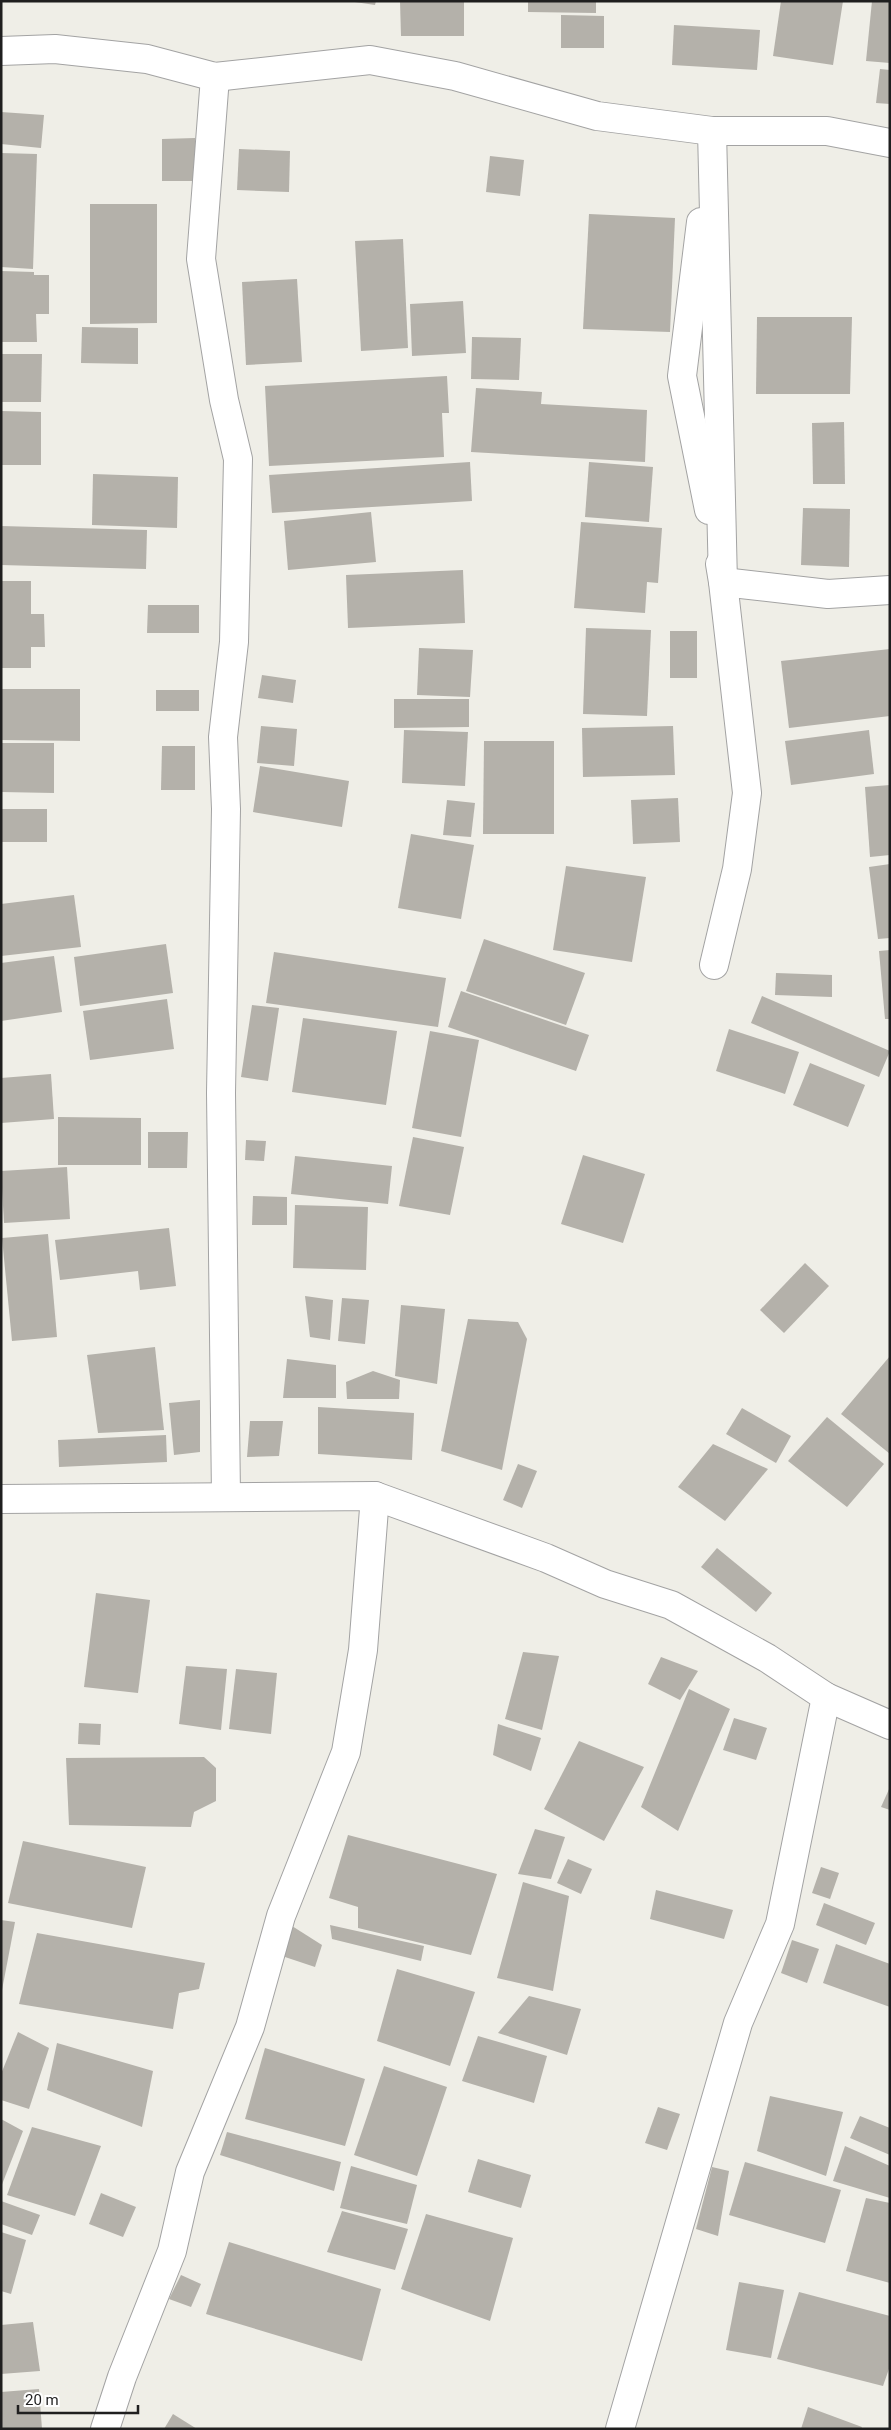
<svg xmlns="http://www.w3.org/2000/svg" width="891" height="2430" font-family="Roboto,sans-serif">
<rect width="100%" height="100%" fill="#efeee7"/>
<g fill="#b4b1aa">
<path d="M348 1H376L375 5Z"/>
<path d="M400 1H464V36H401Z"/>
<path d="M528 1H596V13L528 12Z"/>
<path d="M781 1H843L833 65 773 56Z"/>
<path d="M872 1H890V63L866 61Z"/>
<path d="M561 15 604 16V48H561Z"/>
<path d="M674 25 760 30 757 70 672 65Z"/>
<path d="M880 69 890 70V104L876 103Z"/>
<path d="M1 112 44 115 41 148 1 144Z"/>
<path d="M195 138 196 181H162V139Z"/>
<path d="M239 149 290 151 289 192 237 190Z"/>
<path d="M1 153 37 154 33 269 1 267Z"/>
<path d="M490 156 524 160 520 196 486 192Z"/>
<path d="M90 204H157V323L90 324Z"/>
<path d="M589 214 675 218 670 332 583 329Z"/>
<path d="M403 239 408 348 361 351 355 241Z"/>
<path d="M1 271 34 272V275H49V314H36L37 342H1Z"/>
<path d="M297 279 302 362 246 365 242 282Z"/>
<path d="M463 301 466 353 412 356 410 304Z"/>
<path d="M757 317H852L850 394H756Z"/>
<path d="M82 327 138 328V364L81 363Z"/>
<path d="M472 337 521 338 519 380 471 379Z"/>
<path d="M1 354H42L41 402H1Z"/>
<path d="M447 376 449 413H442L444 457 269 466 265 386Z"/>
<path d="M476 388 542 392 541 404 647 410 645 462 471 452Z"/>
<path d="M1 411 41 412V465H1Z"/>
<path d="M844 422 845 484H813L812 423Z"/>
<path d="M470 462 472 501 272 513 269 475Z"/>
<path d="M589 462 653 467 649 522 585 517Z"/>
<path d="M93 474 178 477 177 528 92 525Z"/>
<path d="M803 508 850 509 849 567 801 565Z"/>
<path d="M371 512 376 562 288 570 284 521Z"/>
<path d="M581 522 662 528 658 583 647 582 645 613 574 608Z"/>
<path d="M1 526 147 530 146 569 1 565Z"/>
<path d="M463 570 465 623 348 628 346 575Z"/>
<path d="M1 581H31V614H44L45 647H31V668H1Z"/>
<path d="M148 605H199V633H147Z"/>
<path d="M586 628 651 630 647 716 583 714Z"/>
<rect x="670" y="631" width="27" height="47"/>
<path d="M419 648 473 650 470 697 417 695Z"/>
<path d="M890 649V716L789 728 781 661Z"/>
<path d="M262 675 296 680 293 703 258 698Z"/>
<path d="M1 689H80V741L1 740Z"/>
<rect x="156" y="690" width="43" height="21"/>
<path d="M394 699H469V727L394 728Z"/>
<path d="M261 726 297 729 294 766 257 763Z"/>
<path d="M673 726 675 775 583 777 582 728Z"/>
<path d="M404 730 468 732 465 786 402 783Z"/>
<path d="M869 730 874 774 791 785 785 741Z"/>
<path d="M484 741H554V834H483Z"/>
<path d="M1 743H54V793L1 792Z"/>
<path d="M162 746H195V790H161Z"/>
<path d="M260 766 349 781 342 827 253 812Z"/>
<path d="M890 785V855L870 857 865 787Z"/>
<path d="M678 798 680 842 633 844 631 800Z"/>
<path d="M447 800 475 803 471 837 443 835Z"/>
<rect x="1" y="809" width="46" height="33"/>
<path d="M411 834 474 845 461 919 398 908Z"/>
<path d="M890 864V938L878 939 869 867Z"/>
<path d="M566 866 646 877 632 962 553 950Z"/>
<path d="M74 895 81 947 1 956V904Z"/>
<path d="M484 939 585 973 566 1025 466 991Z"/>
<path d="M166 944 173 993 80 1006 74 957Z"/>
<path d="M890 950V1019H885L879 951Z"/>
<path d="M274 952 446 978 438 1027 266 1003Z"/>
<path d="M54 956 62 1012 1 1021V963Z"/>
<path d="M776 973 832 975V997L775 995Z"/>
<path d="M461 991 589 1035 576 1071 448 1027Z"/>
<path d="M762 996 890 1051 879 1077 751 1023Z"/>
<path d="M167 999 174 1049 90 1060 83 1011Z"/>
<path d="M252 1005 279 1008 268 1081 241 1077Z"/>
<path d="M303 1018 397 1031 386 1105 292 1092Z"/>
<path d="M729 1029 799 1052 785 1094 716 1071Z"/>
<path d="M430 1031 479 1040 461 1137 412 1128Z"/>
<path d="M810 1063 865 1085 848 1127 793 1105Z"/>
<path d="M51 1074 54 1119 1 1123V1078Z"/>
<path d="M58 1117 141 1118V1165H58Z"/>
<path d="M148 1132H188L187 1168H148Z"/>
<path d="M413 1137 464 1147 450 1215 399 1206Z"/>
<path d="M246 1140 266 1141 264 1161 245 1160Z"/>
<path d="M583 1155 645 1174 623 1243 561 1224Z"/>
<path d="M295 1156 392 1166 388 1204 291 1194Z"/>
<path d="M67 1167 70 1219 4 1223 1 1171Z"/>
<path d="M253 1196 287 1197V1225H252Z"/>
<path d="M295 1205 368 1207 366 1270 293 1268Z"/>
<path d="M169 1228 176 1286 140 1290 138 1271 60 1280 55 1240Z"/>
<path d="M48 1234 57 1337 12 1341 2 1238Z"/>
<path d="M805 1263 829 1286 784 1333 760 1310Z"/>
<path d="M305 1296 333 1300 330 1340 310 1337Z"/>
<path d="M342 1298 369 1300 365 1344 338 1341Z"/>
<path d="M401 1305 445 1309 437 1384 395 1376Z"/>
<path d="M468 1319 518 1322 527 1339 502 1470 441 1451Z"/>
<path d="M155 1347 164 1430 98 1433 87 1355Z"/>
<path d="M890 1356V1454L841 1414Z"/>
<path d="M287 1359 336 1365V1398H283Z"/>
<path d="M373 1371 400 1380 399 1399H347L346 1382Z"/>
<path d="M200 1400V1452L174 1455 169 1403Z"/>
<path d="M318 1407 414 1413 412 1460 318 1454Z"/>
<path d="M742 1408 791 1436 776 1463 726 1434Z"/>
<path d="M827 1417 884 1464 847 1507 788 1461Z"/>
<path d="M250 1421H283L279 1456 247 1457Z"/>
<path d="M166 1435 167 1462 59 1467 58 1440Z"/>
<path d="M713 1444 768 1469 725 1521 678 1487Z"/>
<path d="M518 1464 537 1471 522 1508 503 1500Z"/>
<path d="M717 1548 772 1593 756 1612 701 1567Z"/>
<path d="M96 1593 150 1600 138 1693 84 1687Z"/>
<path d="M523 1652 559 1656 542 1730 505 1719Z"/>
<path d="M661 1657 698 1671 680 1700 648 1684Z"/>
<path d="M186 1666 227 1669 221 1730 179 1724Z"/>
<path d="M236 1669 277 1673 271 1734 229 1729Z"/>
<path d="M689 1689 730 1709 678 1831 641 1807Z"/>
<path d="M734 1718 767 1728 756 1760 723 1750Z"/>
<path d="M79 1723 101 1724 100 1745 78 1744Z"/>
<path d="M498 1724 541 1738 531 1771 493 1755Z"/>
<path d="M579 1741 644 1767 604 1841 544 1809Z"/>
<path d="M204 1757 216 1768V1801L194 1812 191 1827 69 1825 66 1758Z"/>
<path d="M890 1787V1810L881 1807Z"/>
<path d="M535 1829 565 1837 551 1879 518 1874Z"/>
<path d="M348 1835 497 1874 471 1955 358 1928V1907L329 1898Z"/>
<path d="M23 1841 146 1867 132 1928 8 1903Z"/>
<path d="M568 1859 592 1869 581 1894 557 1883Z"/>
<path d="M821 1867 839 1873 830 1899 812 1893Z"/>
<path d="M523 1882 569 1896 553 1991 497 1978Z"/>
<path d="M656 1890 733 1910 724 1939 650 1919Z"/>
<path d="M824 1903 875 1923 866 1945 816 1925Z"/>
<path d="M1 1920 15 1922 2 1990H1Z"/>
<path d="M330 1925 424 1946 421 1961 332 1939Z"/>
<path d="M292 1926 322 1945 315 1967 282 1956Z"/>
<path d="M37 1933 205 1963 199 1989 179 1993 173 2029 19 2004Z"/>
<path d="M792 1940 819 1949 807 1983 781 1973Z"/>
<path d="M836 1944 890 1964V2007L823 1983Z"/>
<path d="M397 1969 475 1992 450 2066 377 2041Z"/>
<path d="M529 1996 581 2009 567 2055 498 2033Z"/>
<path d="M18 2032 49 2048 29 2109 1 2100V2074Z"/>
<path d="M478 2036 547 2056 534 2103 462 2081Z"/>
<path d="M57 2043 153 2071 142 2127 47 2090Z"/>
<path d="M265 2048 365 2079 345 2146 245 2119Z"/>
<path d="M384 2066 447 2087 417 2176 354 2155Z"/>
<path d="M770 2096 843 2112 826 2176 757 2151Z"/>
<path d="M658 2107 680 2114 667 2150 645 2143Z"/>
<path d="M860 2116 890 2128V2155L850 2138Z"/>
<path d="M1 2119 23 2131 1 2187Z"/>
<path d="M32 2127 101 2146 75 2216 7 2195Z"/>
<path d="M227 2132 341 2162 334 2191 220 2155Z"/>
<path d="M845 2146 890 2166V2198L833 2181Z"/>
<path d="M478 2159 531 2175 521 2208 468 2192Z"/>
<path d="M745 2162 841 2190 825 2243 729 2215Z"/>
<path d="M351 2166 417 2185 407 2224 340 2208Z"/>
<path d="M712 2167 729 2171 718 2236 696 2229Z"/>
<path d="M101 2193 136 2207 123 2237 89 2224Z"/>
<path d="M866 2198 890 2203V2283L846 2271Z"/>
<path d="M1 2201 40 2215 32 2235 1 2224Z"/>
<path d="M342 2211 408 2229 395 2270 327 2252Z"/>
<path d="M426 2214 513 2238 490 2321 401 2289Z"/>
<path d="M1 2232 26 2240 11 2294 1 2291Z"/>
<path d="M229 2242 381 2289 362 2361 206 2314Z"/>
<path d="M181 2275 201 2284 191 2307 169 2299Z"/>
<path d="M739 2282 784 2290 771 2358 726 2350Z"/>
<path d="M799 2292 890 2316V2366L883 2386 777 2359Z"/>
<path d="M33 2322 40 2371 1 2374V2325Z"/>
<path d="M39 2389 42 2429H1V2392Z"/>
<path d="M808 2407 862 2427 861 2429H801Z"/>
<path d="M173 2414 197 2429H164Z"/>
</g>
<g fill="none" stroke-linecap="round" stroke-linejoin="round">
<g stroke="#a3a3a3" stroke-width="30">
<g id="minor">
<path d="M1 51 55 49 147 59 215 77 370 60 455 76 597 116 712 131H827L890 143"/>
<path d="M215 77 201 259 224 400 238 459 234 642 223 737 226 809 221 1093 226 1496"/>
<path d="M712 131 723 582 747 793 737 869 714 965"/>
<path d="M701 222 682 376 709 510"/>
<path d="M720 564 723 582 828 594 890 590"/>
<path d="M1 1499 375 1496 546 1558 605 1584 671 1605 767 1658 826 1697 890 1725"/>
<path d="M105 2429 122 2377 172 2251 190 2172 250 2027 281 1916 346 1752 363 1650 375 1496"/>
<path d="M620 2429 738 2023 780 1924 826 1697"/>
</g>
</g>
<use href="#minor" stroke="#fff" stroke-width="28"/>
</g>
<rect width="891" height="2430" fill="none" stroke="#1f1f1f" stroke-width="5"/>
<path d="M18 2405v8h120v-8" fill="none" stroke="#1f1f1f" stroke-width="2.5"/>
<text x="25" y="2405" font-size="15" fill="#1f1f1f" stroke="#ffffff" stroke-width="4" paint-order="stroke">20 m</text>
</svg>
